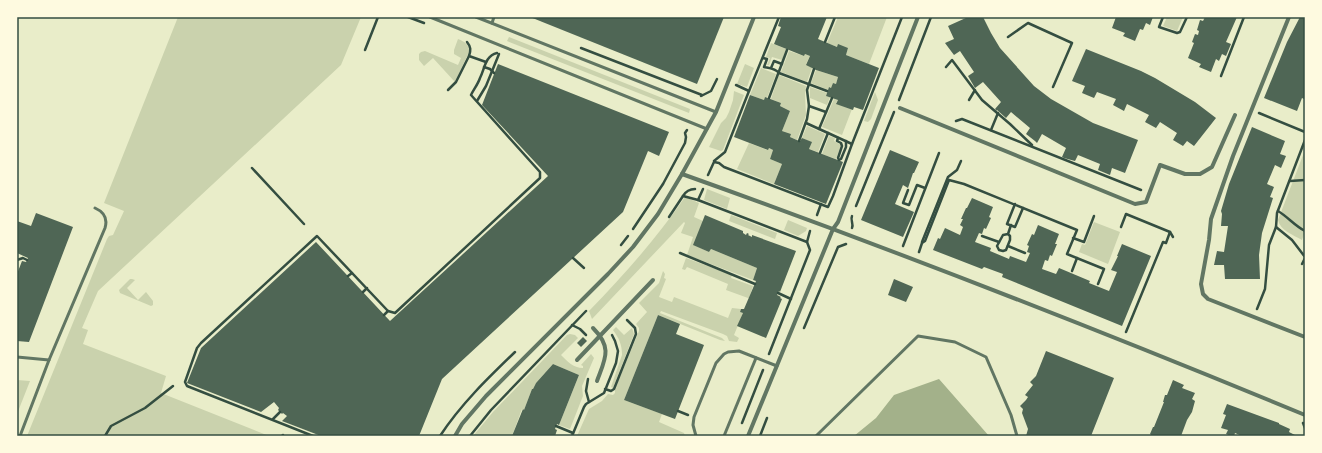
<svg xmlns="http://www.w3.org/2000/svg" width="1322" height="453" font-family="'Zilla Slab',serif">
<rect width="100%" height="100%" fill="#e9edc9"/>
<g fill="#cad2ad">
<path d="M178 17H361L341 65 98 291 82 328 88 330 83 344 166 376 161 393 269 436H27L107 239 109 236 113 235 124 211 104 203Z"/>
<path d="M838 17H887L869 64 846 55 848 48 837 47 827 43Z"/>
<path d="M1167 17H1183L1177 31 1163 26Z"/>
<path d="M509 37 690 109 689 113 507 41Z"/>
<path d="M458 39C465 42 469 44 469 52L455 82 433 58 424 66 419 60V54L421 52 425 51 458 65 461 58 454 54V50Z"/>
<path d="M771 43 786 49 782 60 772 57 769 65H767L770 58 766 57Z"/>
<path d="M789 51 804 56 805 54 810 56 806 64 812 68 807 82 781 72Z"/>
<path d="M745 64 754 68 747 87 737 84Z"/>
<path d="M761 68 776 74 767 98 765 97 764 100 750 95Z"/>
<path d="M816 70 838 77 836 84 833 83 831 88 829 87 828 90 811 83Z"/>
<path d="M779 75 806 86 805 94 806 115 797 140 790 137 791 134 782 131 790 111 780 106 781 103 771 99Z"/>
<path d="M810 87 827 93 826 96 830 97 827 105 810 98Z"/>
<path d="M734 91 744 95 723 150 721 151 709 147 721 123 726 118 729 112 733 100Z"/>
<path d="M875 92 878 100 871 119 868 122 864 121Z"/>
<path d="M834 99 838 100 836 103 852 109 842 135 822 127Z"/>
<path d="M807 126 825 134 818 152 809 149 811 142 802 138Z"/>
<path d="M829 136 835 138 834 141 841 145 836 159 822 154Z"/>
<path d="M749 143 767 150 769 148 773 150 770 159 782 164 774 184 737 169Z"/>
<path d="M1305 150V231L1302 240C1293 235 1280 230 1278 220Z"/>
<path d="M707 189 730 198 727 209 704 200Z"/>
<path d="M685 197 699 203 694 217 703 221 694 245 709 252 711 249 757 268 753 280 687 255 693 237 681 233 685 223 684 222 592 319 589 311C624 275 656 239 685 197Z"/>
<path d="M731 215 777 233 775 239 729 221Z"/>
<path d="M788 220 807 228 806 231 798 236 784 230Z"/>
<path d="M1094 222 1120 232 1108 264 1079 252 1082 244 1085 245Z"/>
<path d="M686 258 732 275 731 278 753 286 749 298H748L726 290 728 284 687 267 685 270 682 269Z"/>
<path d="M663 271 665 274 664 278 666 279 659 297 672 302 674 297 728 318 732 308 741 309 740 312 743 313 734 335 739 338 737 342 729 341 727 336 723 334 661 311 660 313 722 338 725 341 720 340 658 315 624 400 662 414 659 422 684 433 685 436H577L589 409 602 401 608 394 613 395 615 393V389L639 331V328L636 324 647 312 639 303 659 283Z"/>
<path d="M130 279H132L135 280 127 288 138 300 146 292 153 301V305L151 306 120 293 119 290Z"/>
<path d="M616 327 624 335 632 328 634 334 613 388 611 387 622 355C622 345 619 338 613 330Z"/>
<path d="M570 334 575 335 578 338 561 355C567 361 573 368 583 368V366L581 365 591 354 594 358 582 386 583 396 581 401 570 429 559 425 579 375 553 364 536 383 533 389H532L524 410 522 409 512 436H473L493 412 567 335Z"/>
<path d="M17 380 30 381 17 414Z"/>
</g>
<path fill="#a3b18a" d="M939 379 989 436H854L876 418 894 395Z"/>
<g fill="#4f6655">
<path d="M530 17H724L697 84Z"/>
<path d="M781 17H827L818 39 837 47 838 44 848 48 846 55 879 68 863 110 854 107 853 110 836 104 838 100 826 96 829 87 831 88 833 83 836 84 838 77 816 70 806 65 810 56 805 54 804 56 774 44 781 27 778 26Z"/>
<path d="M968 17H983L991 33 1000 48 1034 86 1051 99 1093 123 1138 140 1125 173 1112 168 1110 175 1098 170 1100 164 1078 155 1075 161 1064 158 1062 157 1066 148 1042 134 1037 143 1035 141 1026 134 1030 128 1011 112 1006 118 997 110V111L995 109 1001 102 983 82 975 88 968 76 974 72 960 51 954 55 945 43 954 39 948 26Z"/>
<path d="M1116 17H1153L1150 25 1146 23 1143 30 1140 29 1135 41 1123 36 1125 33 1112 28Z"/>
<path d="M1205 17H1237L1226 42 1231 44 1226 56 1222 54 1219 61 1216 59 1211 72 1199 67 1201 64 1188 58 1194 43 1192 42 1195 34 1198 35 1199 31 1197 30 1200 20 1203 21Z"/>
<path d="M1300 17H1305V97L1304 99 1302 98 1297 111 1264 98 1287 42Z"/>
<path d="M1086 49 1141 71 1155 78 1195 102 1216 118 1194 146 1187 141 1183 146 1173 140 1177 133 1160 122 1156 128 1145 122 1149 115 1127 104 1124 111 1113 105 1116 99 1097 92 1094 98 1082 93 1085 86 1072 81Z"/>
<path d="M498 64 669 132 659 156 648 151 623 212 442 379 419 436H321L282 421 287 416 283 413 282 414 278 410 279 408 274 402 261 412 187 383 201 348 316 242 390 321 548 176 482 105Z"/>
<path d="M750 95 764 100 765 97 781 103 780 106 790 111 782 131 791 134 790 137 799 141H800L802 138 812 142 809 149 843 162 826 204 774 184 782 164 770 159 773 150 769 148 768 150 734 137Z"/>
<path d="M1252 127 1285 141 1280 154 1286 156 1281 168 1275 165 1267 184 1274 187 1270 197 1273 198 1262 233 1259 255 1260 279H1225L1224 265H1214L1217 251 1224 252 1228 226H1221L1222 214 1221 211 1229 184Z"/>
<path d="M890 150 919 162 914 173H913L908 188 903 185 895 204 914 212 903 237 861 220Z"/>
<path d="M972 198 993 207 989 217 991 218 986 229 984 228 982 234 979 233 975 242 991 248 990 251 1009 259 1010 256 1026 262 1030 253 1027 252 1029 246 1027 245 1032 234 1034 235 1038 225 1059 234 1055 244H1057L1052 256 1050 255 1048 261 1045 260 1042 269 1056 274 1059 268 1090 281 1089 283 1109 291 1117 272 1111 270 1118 256H1117L1122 244 1151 256 1122 326 1002 277 1003 274 984 267 982 269 933 250 938 238 940 239 945 228 960 235 963 227 960 225 963 219H961L966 208H967Z"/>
<path d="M36 213 73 227 29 342 17 341V274L22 261 26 262 28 258 17 253V221L31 226Z"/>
<path d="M705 215 743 231V233L746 235 747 233 749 234 748 235 752 237V235L796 251 780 292 779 291 777 295 781 297 780 298 782 299 766 338 737 326 743 313 740 312 741 309H744L756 281 753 280 757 268 711 249 709 252 693 245Z"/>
<path d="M894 279 913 287 906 302 888 295Z"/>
<path d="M658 315 680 324 676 334 704 345 675 419 624 400Z"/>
<path d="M583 337 587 341 581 347 577 343Z"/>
<path d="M1046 351 1114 378 1091 436H1026L1028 429 1022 413 1023 409 1020 406 1026 400 1028 397 1025 395 1033 385 1030 382 1036 376Z"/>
<path d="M553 364 579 375 559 425 557 424 555 429 557 430 555 436H512L523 409 524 410 532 389H533L536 383Z"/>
<path d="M1173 380 1184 385 1182 388 1195 393 1192 399 1195 401 1192 412 1187 420 1181 436H1151V435L1150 434 1153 427H1154L1164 402H1163L1165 395H1167Z"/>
<path d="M1227 404 1279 423V424L1290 429 1289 432 1295 435V436H1242L1235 433 1234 436H1231L1226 434 1228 430 1221 428 1226 415 1223 414Z"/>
</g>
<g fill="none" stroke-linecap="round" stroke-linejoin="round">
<g stroke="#344e41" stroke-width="2.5">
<path d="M408 17 424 23"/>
<path d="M1163 17 1159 27 1177 33 1180 32 1187 17"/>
<path d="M1008 37 1028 23 1072 43 1053 87"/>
<path d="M467 42C471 47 471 50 469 56L486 62"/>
<path d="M825 42 835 17"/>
<path d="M581 48 702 95"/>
<path d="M365 50 378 17"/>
<path d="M763 58 767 59 764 67C769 68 775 68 779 73L827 91"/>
<path d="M484 67 490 69 494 73"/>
<path d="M946 67 952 60 982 100 1010 124 1032 145"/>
<path d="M771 68 774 61 782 64"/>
<path d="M1221 76 1244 17"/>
<path d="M448 90 456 82 469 56"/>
<path d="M749 91 779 17"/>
<path d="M701 96 711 91 717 79"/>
<path d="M769 98 787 50"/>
<path d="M899 100 931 17"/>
<path d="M969 100 975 90"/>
<path d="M477 101 486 86 499 54"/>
<path d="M809 106 826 112"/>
<path d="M1259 113 1305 132"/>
<path d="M956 121 962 119 1141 190"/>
<path d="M806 123 828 133 820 153"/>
<path d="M819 129 832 98"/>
<path d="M991 130 998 113"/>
<path d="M828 133 852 144"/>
<path d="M838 138 837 141 841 143 842 146 838 158 839 160 841 159 846 147V141"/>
<path d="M1305 140 1277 213 1276 227 1292 240 1305 257"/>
<path d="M799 141 807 119 809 106 807 90 814 69"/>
<path d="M714 161 725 152 749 91 736 85"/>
<path d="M252 168 304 224"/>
<path d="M708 175 714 162 719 163 724 167 828 207 833 196 852 144 902 17"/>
<path d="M1290 181 1305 180"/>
<path d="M663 184 685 143 686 137 685 133 687 130"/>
<path d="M695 189C689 189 686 191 683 196L698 200 807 242 810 250 769 354"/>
<path d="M908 190 903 203 909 205 917 185 925 188"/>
<path d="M698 200 703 189"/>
<path d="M1015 204 1007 224 1015 227 1023 208"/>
<path d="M856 206 894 112"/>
<path d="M1278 211C1288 217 1295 226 1305 231"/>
<path d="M817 215 821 204"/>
<path d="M852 216C850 220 854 224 852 228"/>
<path d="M669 217 683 196"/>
<path d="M1121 227 1126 214 1170 232 1173 237"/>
<path d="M633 229 663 184"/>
<path d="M1008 234 1010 236V240L1006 250 1003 251 999 250 997 246 1003 235 1008 234 1011 225"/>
<path d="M982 236 999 242"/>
<path d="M1073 238 1084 242 1094 216"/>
<path d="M807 242 810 231"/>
<path d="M922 242 948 177 957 170 961 161"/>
<path d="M621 245 628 236"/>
<path d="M903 246 939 153"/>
<path d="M1008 246 1025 253"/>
<path d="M919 252 922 243 925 241 949 180 964 184 1077 230 1067 254 1104 269 1098 284"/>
<path d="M680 253 755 284"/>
<path d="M573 258 584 268"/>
<path d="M17 260 23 258 27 260"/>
<path d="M1302 264 1305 258"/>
<path d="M1072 271 1077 258"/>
<path d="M348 276 352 273"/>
<path d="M363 292 367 288"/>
<path d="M778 293 791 299"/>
<path d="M1257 309 1265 289 1269 245 1276 227"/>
<path d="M384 315 388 311 395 313 540 178V172L471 95C474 89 478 84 480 78 485 68 485 56 497 53"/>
<path d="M572 325 580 329 586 335"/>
<path d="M804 328 838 247 846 244"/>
<path d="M1126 332 1163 242 1166 243 1170 232"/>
<path d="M588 379 586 391 589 402"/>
<path d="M605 389 611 391 614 389 636 334 635 328 627 320"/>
<path d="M678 411 688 415"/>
<path d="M273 419 280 412"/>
<path d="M742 423 763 370"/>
<path d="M1303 423 1305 428"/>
<path d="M556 426 573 433"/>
<path d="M105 436 111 426 145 408 173 386"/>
<path d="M282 436 283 435"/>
<path d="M313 436 187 386 185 382 197 348 201 343 317 236 388 311"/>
<path d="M440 436C461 404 488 378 515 352"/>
<path d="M470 436 491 410 586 311"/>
<path d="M572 436 584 407 586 404 604 393 616 363 618 351 615 341 612 335"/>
<path d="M760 436 767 418"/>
<path d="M1305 436V435"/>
</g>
<g stroke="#617663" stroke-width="3">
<path d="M430 17 707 129"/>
<path d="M476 17 716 112"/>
<path d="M492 23 494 17"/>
<path d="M17 357 49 360"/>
<path d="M20 436 49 360 105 228C108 218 104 212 95 208"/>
<path d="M696 436 693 425 694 417 716 363 724 354 728 352 739 351 777 366"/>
<path d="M724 436 756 358"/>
<path d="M816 436 918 336 955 342 986 357 1011 415 1017 436"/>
</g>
<g stroke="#617663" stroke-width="4">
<path d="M1289 17 1233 156 1211 219 1209 240 1201 284 1203 294 1208 299 1305 337"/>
<path d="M900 108 1135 204 1146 202 1160 165 1185 174H1200L1212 167 1235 115"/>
<path d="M682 174C892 249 1099 330 1305 415"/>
<path d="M593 328C613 348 605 359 597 381"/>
<path d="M577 360 653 280"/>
<path d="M455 436 462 424 486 396 608 274 633 247 658 214 682 174 716 112 754 17"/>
<path d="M748 436 833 229 838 222 918 17"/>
</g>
</g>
<rect width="1322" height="453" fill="none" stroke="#fefae0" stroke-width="36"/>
<rect x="18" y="18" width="1286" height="417" fill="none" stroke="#344e41" stroke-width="1.5"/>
</svg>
